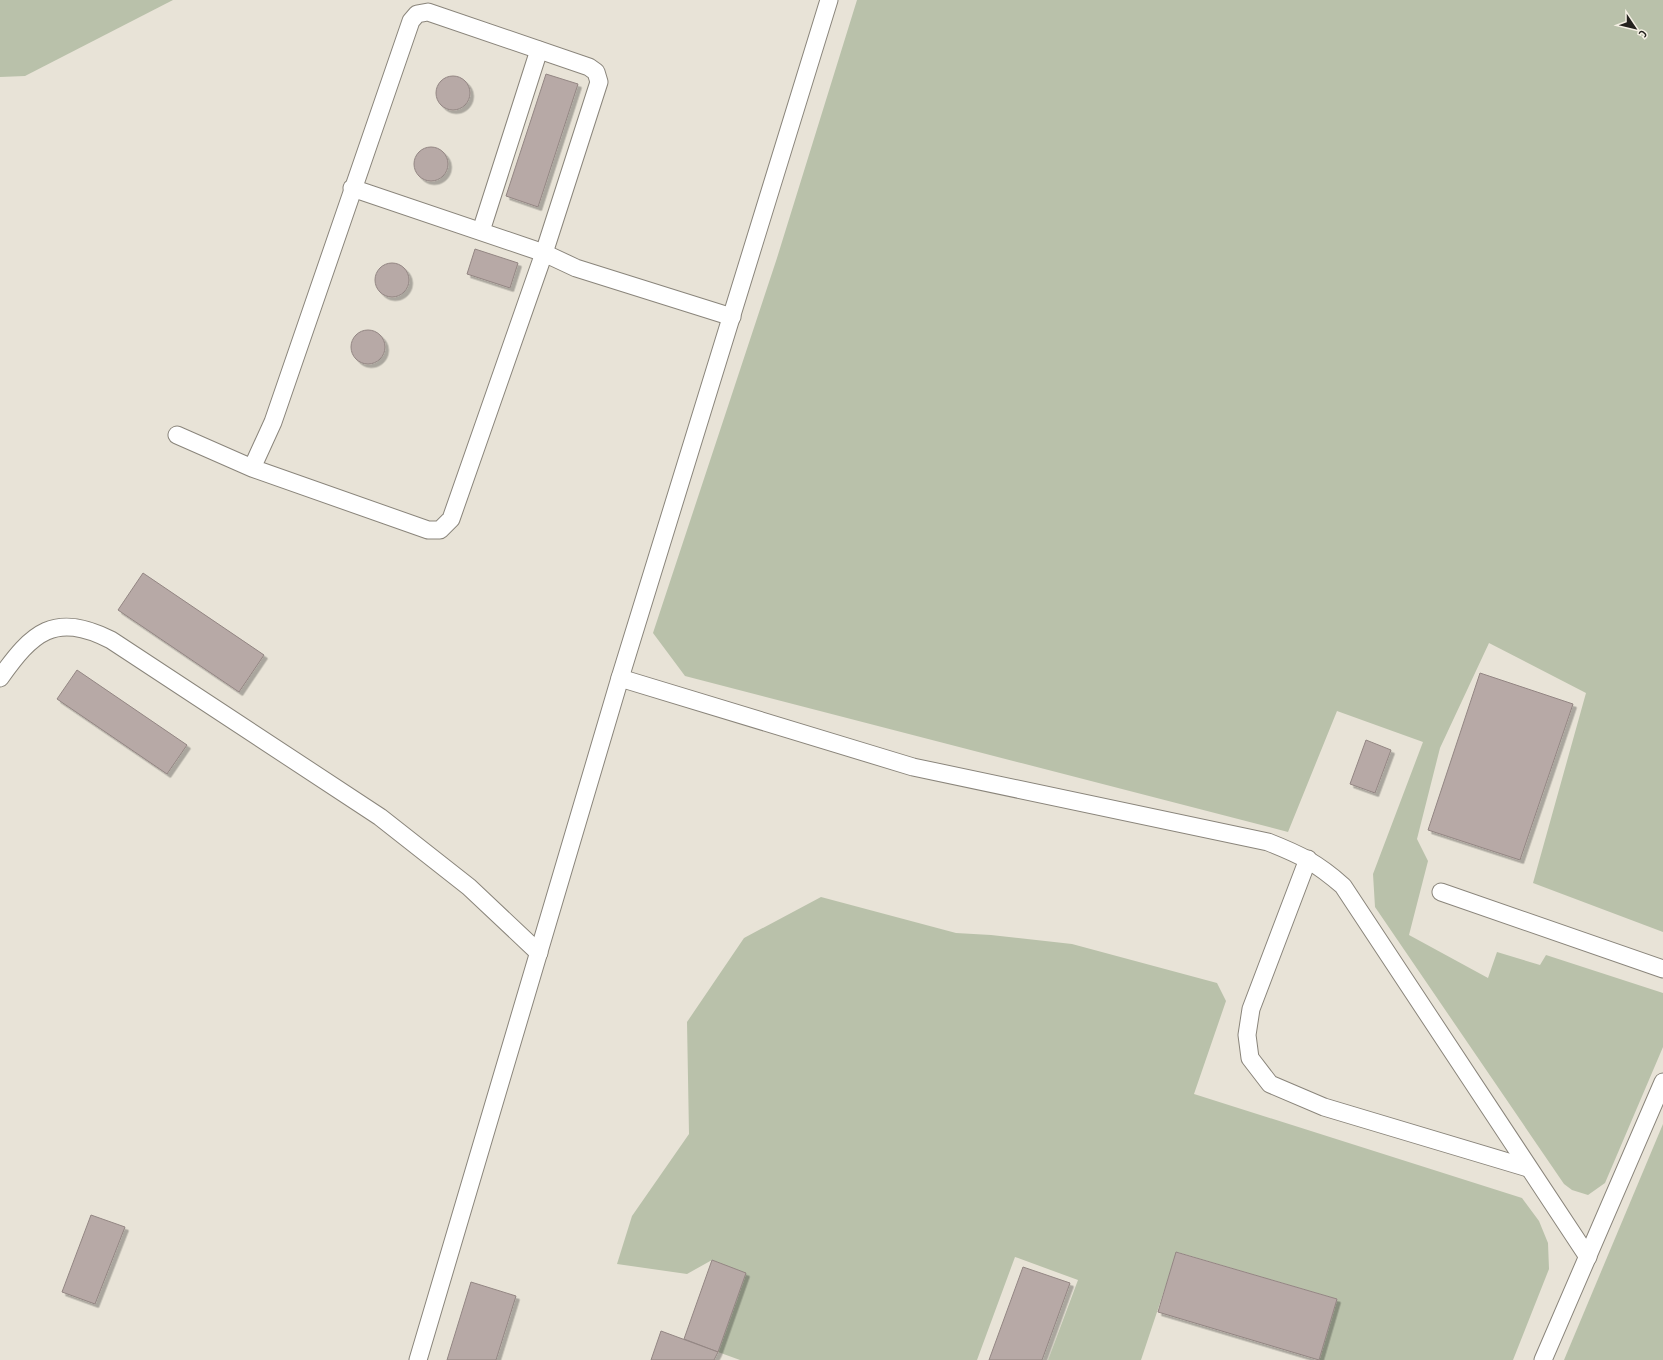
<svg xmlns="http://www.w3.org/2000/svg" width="1663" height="1360" font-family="'PT Sans Narrow',sans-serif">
<defs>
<filter id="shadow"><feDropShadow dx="3.5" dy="3.5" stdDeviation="0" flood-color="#0004"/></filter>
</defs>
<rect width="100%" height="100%" fill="#e8e3d7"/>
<g fill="#b9c1aa">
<path d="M0 0H173L25 76 0 77Z"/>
<path d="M857 0H1663V932L1533 883 1586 693 1489 643 1440 748 1417 839 1428 861 1409 935 1488 978 1497 952 1540 965 1546 955 1663 993V1047L1605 1183 1588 1195 1572 1190 1564 1184 1375 907 1373 874 1423 742 1337 711 1288 832 685 676 653 633 777 258Z"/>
<path d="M821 897 956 933 991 935 1072 944 1217 983 1226 1001 1194 1094 1522 1198 1539 1221 1548 1243 1549 1269 1513 1360H1319L1337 1299 1177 1252 1141 1360H1048L1078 1280 1015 1257 977 1360H740L718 1352 745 1273 712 1260 687 1274 617 1264 632 1216 689 1134 687 1022 744 938Z"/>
<path d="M1663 1124V1360H1564Z"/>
</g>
<g fill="#b7a9a6" stroke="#938683" filter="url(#shadow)">
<path d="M546 74 578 84 538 207 506 196Z"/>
<circle cx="453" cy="93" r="17"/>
<circle cx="431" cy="164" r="17"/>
<path d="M475 249 518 263 510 288 467 274Z"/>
<circle cx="392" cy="280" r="17"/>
<circle cx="368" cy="347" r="17"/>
<path d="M143 573 264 655 239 692 118 610Z"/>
<path d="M77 670 187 745 167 774 57 699Z"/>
<path d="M1480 673 1573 704 1520 860 1428 830Z"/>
<path d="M1366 740 1391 750 1375 793 1350 784Z"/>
<path d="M91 1215 125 1227 95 1304 62 1292Z"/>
<path d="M1176 1252 1337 1299 1319 1360 1158 1312Z"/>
<path d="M712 1260 746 1273 718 1352 684 1339Z"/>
<path d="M1023 1267 1070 1283 1042 1360H989Z"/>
<path d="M471 1282 516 1296 496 1360H447Z"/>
<path d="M661 1331 718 1352 714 1360H651Z"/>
</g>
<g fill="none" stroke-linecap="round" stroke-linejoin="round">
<g stroke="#8a857b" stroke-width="19">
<g id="lane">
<path d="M352 188 544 253 576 268 732 317"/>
<path d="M481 231 539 50"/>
<path d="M177 435 252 468 428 530H440L451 519 544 253 599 82 596 72 589 67 428 12 417 14 411 21 273 422 252 468"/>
<path d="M0 678C32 633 54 611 111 640L380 817 469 887 539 953"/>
<path d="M620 678 913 767 1268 842C1301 855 1317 863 1343 886L1588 1257"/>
<path d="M1308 859 1251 1009 1247 1035 1250 1058 1270 1084 1324 1107 1528 1168"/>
<path d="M1441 892 1663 969"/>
<path d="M418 1360 620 678 829 0"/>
<path d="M1543 1360 1663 1082"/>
</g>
</g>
<use href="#lane" stroke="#fff" stroke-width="17"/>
</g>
<g transform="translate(1635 28) rotate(125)" stroke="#f5f0e4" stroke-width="3" paint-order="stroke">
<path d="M0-3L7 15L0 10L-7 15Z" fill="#24221e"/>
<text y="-6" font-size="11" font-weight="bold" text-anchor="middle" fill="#24221e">С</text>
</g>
</svg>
